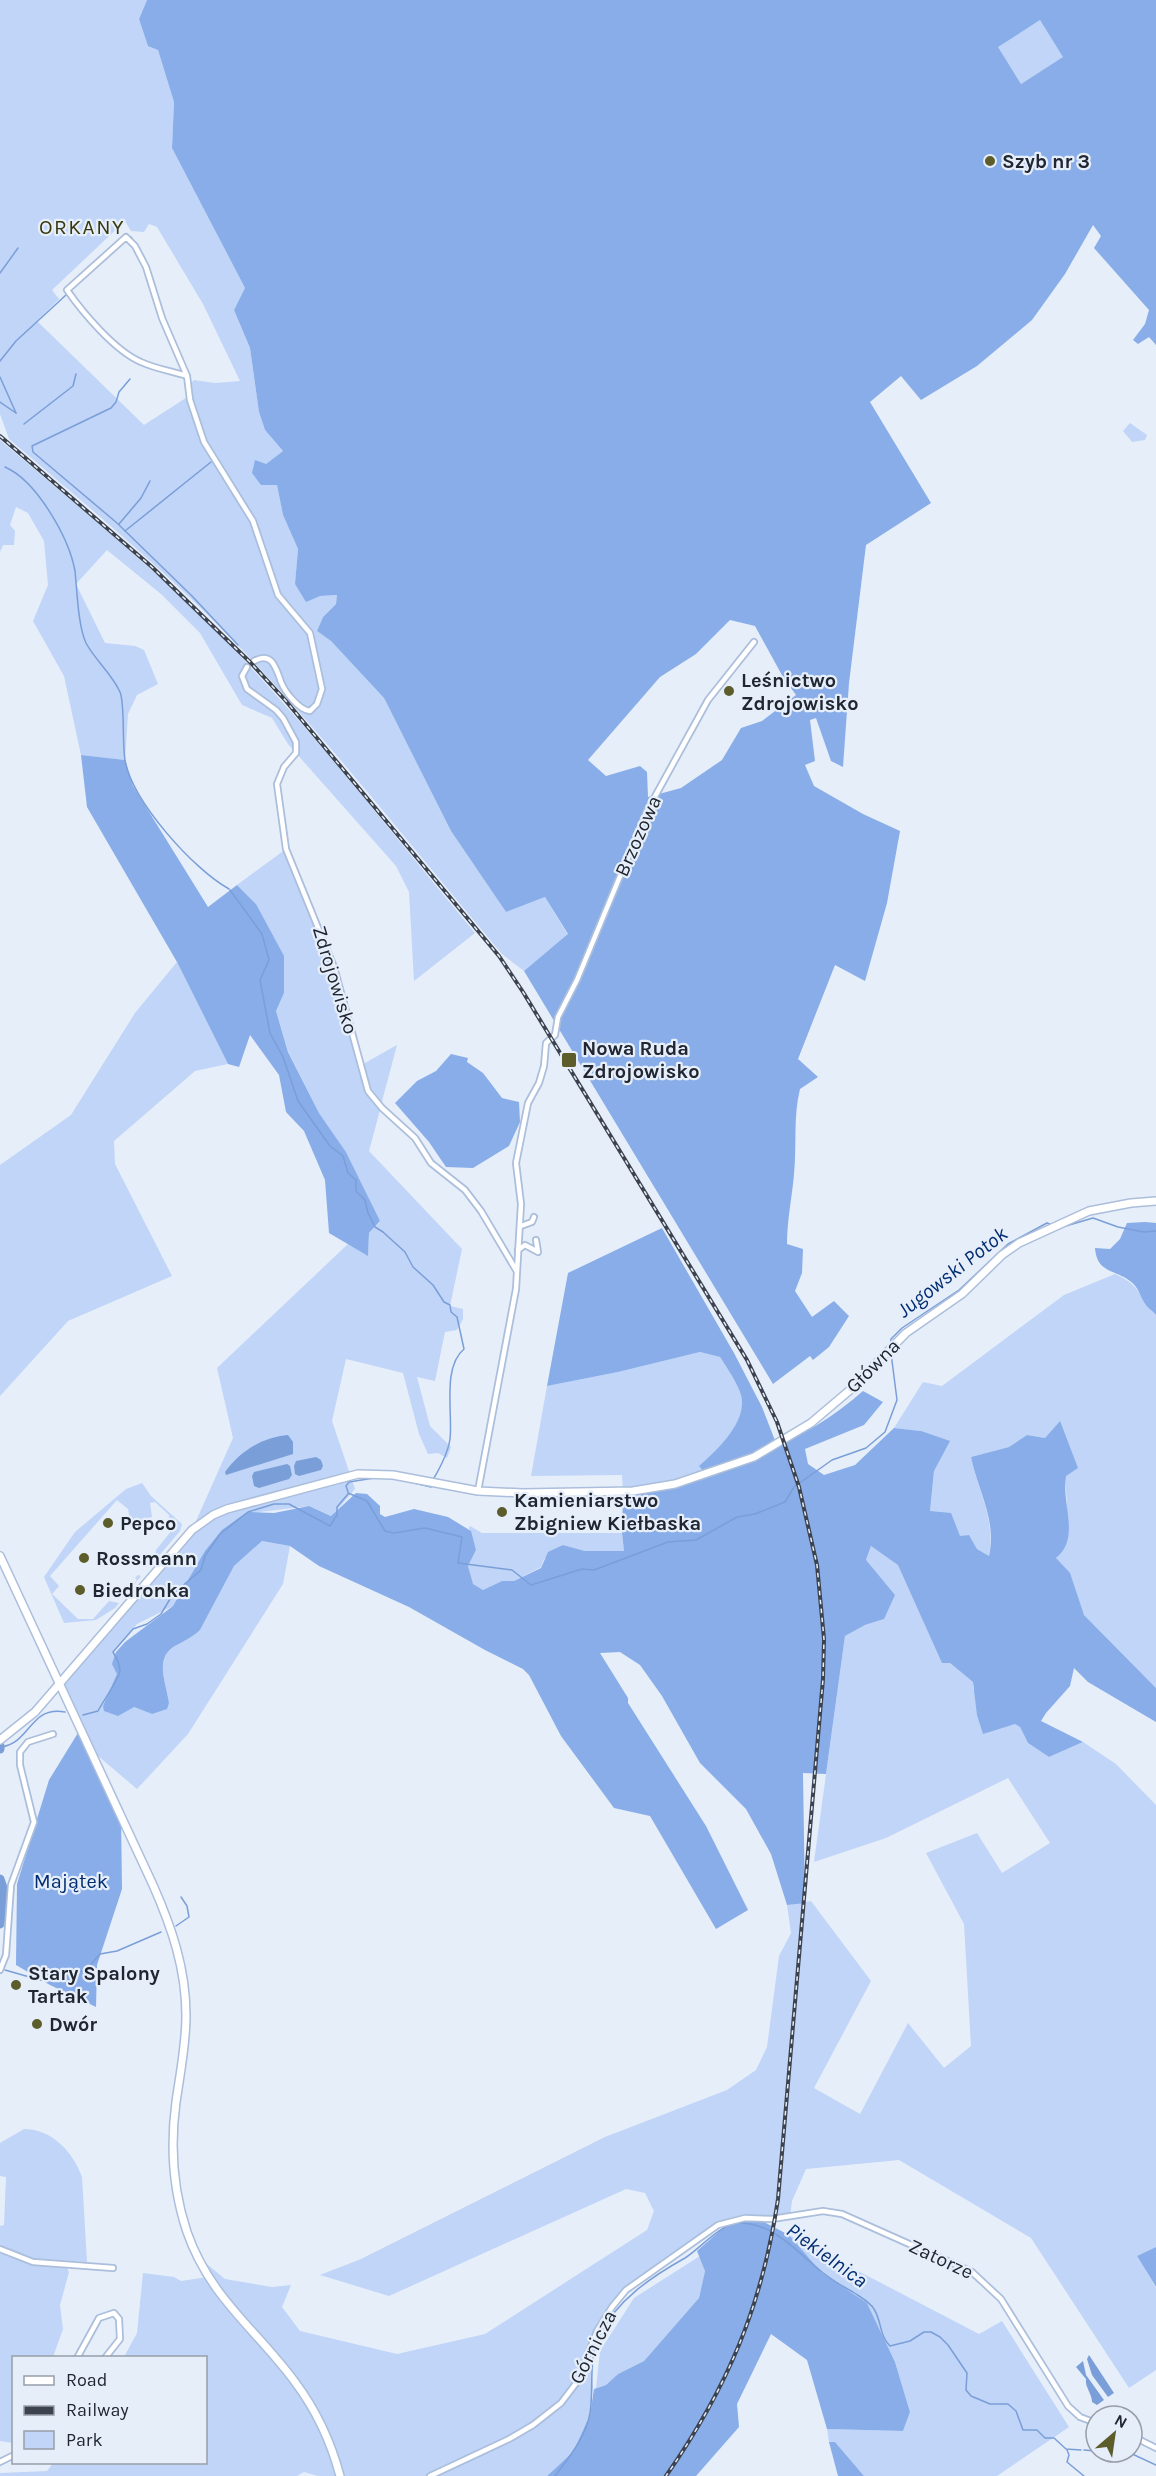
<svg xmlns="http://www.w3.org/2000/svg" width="1156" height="2476" font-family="Karla,sans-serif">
<rect width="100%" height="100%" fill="#e6eefa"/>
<g fill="#c0d5f7" fill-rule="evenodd">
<path d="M0 0H147L139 19 148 45 158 50 174 102 172 148 245 288 234 310 250 348 259 412 265 430 283 451 266 464 261 485 277 484 283 515 298 549 295 584 320 596 337 595 336 604 323 617 317 631 331 641 384 698 451 831 506 912 545 897 568 935 524 971 502 954C419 856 339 753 251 659 177 580 92 510 9 439L0 414ZM125 221 131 231 144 232 149 224 157 227 203 304 240 381 215 383 194 380 191 383 192 394 144 425 37 321 59 299 52 290Z"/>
<path d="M1040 20 1064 57 1021 84 997 47Z"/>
<path d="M1130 423 1147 435 1145 440 1132 442 1123 431Z"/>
<path d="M0 440C75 504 152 566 221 636 312 729 392 834 475 933L414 981 409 892 396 866 288 744 272 718 242 705 200 633 161 594 107 550 76 584 105 643 135 646 144 650 158 684 137 695 128 714 125 760 81 755 64 676 33 621 48 585 44 541 28 513 16 507 10 525 15 531 14 545H3L0 552Z"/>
<path d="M286 849 334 967 364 1090 380 1110 369 1151 462 1249 450 1306 463 1309V1319L457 1330 445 1332 435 1381 417 1377 430 1426 451 1447 447 1458 438 1453 428 1454 419 1434 403 1373 346 1359 332 1421 355 1489 332 1516 309 1506 260 1512 220 1534 173 1606 137 1624 114 1652 120 1670 103 1706 134 1707 152 1714 169 1703C166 1682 154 1658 175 1646 184 1641 193 1637 200 1630L234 1566 262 1541 290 1546 283 1584 188 1734 137 1789 91 1750 59 1683 192 1530 233 1438 217 1368 348 1244 368 1255 369 1233 380 1222 346 1152 319 1113 288 1051 276 1011 284 993 256 904 237 885Z"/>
<path d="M177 962 228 1064 195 1071 114 1141 115 1164 172 1276 68 1321 0 1396V1165L71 1115 135 1013Z"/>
<path d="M397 1045 381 1105 373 1094 363 1064Z"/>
<path d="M1115 1274C1139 1284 1140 1297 1156 1315V1688L1084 1615 1056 1558 1067 1504 1060 1421 1045 1438 1027 1435 1009 1447 971 1457C979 1494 995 1516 989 1556L977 1549 969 1535 960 1537 930 1511 934 1471 921 1431 894 1428 923 1382 942 1386 1064 1295Z"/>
<path d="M700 1352 720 1357C727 1368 737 1382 741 1395 749 1422 717 1450 700 1466L705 1474 675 1484 623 1492 622 1475 531 1476 547 1386 618 1372Z"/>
<path d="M142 1483 151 1496 182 1524 180 1531 158 1557 155 1555 156 1550 172 1530 169 1515 155 1502 150 1503 152 1517 134 1521 131 1524 128 1509 117 1500 50 1576 59 1586 52 1594 78 1619H93L109 1601 119 1603 137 1580 135 1578 138 1575 141 1576 115 1608 96 1620 64 1623 44 1577 75 1532 126 1489Z"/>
<path d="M470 1526 482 1533H622L624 1551H585L563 1545 544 1559 541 1567 514 1581H502L483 1590 472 1584 468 1566 476 1550 469 1528Z"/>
<path d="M871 1546 898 1564 950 1663 973 1682V1689L1020 1727 1028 1743 1049 1757 1083 1742 1116 1764 1156 1805V2247L1137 2256 1156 2288V2370L1129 2388 1031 2238 899 2160 806 2169 792 2201 790 2217 719 2225 626 2290 624 2288C602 2315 587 2341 579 2374L589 2350 593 2387 590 2415 573 2452 547 2476H318L304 2472 297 2476H0V2473L47 2471 54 2462H206V2358L124 2357 137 2333 143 2273 174 2277 181 2281 208 2277 197 2256 225 2279 272 2287 291 2285 282 2307 300 2331 397 2354 485 2334 647 2230 654 2211 645 2193 626 2189 389 2296 320 2275 361 2259 605 2137 727 2090 756 2070 767 2047 779 1956 791 1933 787 1905 811 1901 871 1981 814 2088 860 2114 908 2023 944 2068 971 2046 964 1924 926 1853 977 1833 1002 1873 1050 1843 1008 1778 886 1838 814 1862 845 1636 865 1625 884 1619 866 1560Z"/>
<path d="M24 2129C52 2129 73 2152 82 2177L87 2262 34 2259 0 2246V2226L4 2225 6 2177 0 2176V2143Z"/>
<path d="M789 2235 979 2334 1002 2321 1069 2427 997 2476H864L835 2442H829L827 2429 903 2431 910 2412 895 2362 867 2303 822 2273Z"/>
<path d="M0 2251 32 2264 67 2268 69 2272 60 2305 63 2329 53 2357 14 2358 13 2443 0 2441Z"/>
<path d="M700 2256 705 2271 699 2298 644 2361 618 2374 606 2385 596 2388 600 2351 634 2298Z"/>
</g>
<g fill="#88ade8" fill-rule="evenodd">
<path d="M147 0H1156V345L1149 337 1138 344 1133 340 1145 324 1149 310 1094 248 1101 236 1093 225 1065 274 1032 320 977 366 921 400 901 376 870 402 931 503 866 545 849 683 843 767 831 761 816 718 810 720 815 761 805 765 814 786 863 814 900 831 887 903 865 981 835 965 798 1059 818 1077 800 1089C793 1117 797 1145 794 1174 792 1198 787 1219 787 1244L803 1249 802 1273 795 1291 812 1317 834 1301 849 1316 829 1347 813 1360 810 1356 773 1384 524 971 568 934 545 897 506 912 451 831 384 698 331 641 317 631 323 617 336 604 337 595 320 596 306 602 295 584 298 549 283 515 277 485H261L252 473 255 460 266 464 283 451 265 430 259 412 250 348 234 310 245 288 172 148 174 102 158 50 148 46 139 19ZM1040 20 1063 57 1021 84 998 47ZM730 620 755 626 783 677 796 695 762 721 741 728 722 760 681 788 648 797 647 772 640 766 606 776 588 760 660 677 696 654Z"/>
<path d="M81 755 125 760 133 786 208 907 237 885 256 904 284 956V993L276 1011 288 1052 319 1113 346 1152 380 1221 369 1233 368 1256 329 1233 325 1180 304 1131 286 1112 279 1075 250 1035 239 1067 228 1064 177 962 87 807Z"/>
<path d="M451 1054 468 1058 467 1062 483 1073 502 1098 519 1102 520 1122 509 1146 473 1168 446 1167 429 1142 395 1103 417 1081 436 1071Z"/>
<path d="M1145 1222 1156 1223V1315C1153 1311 1148 1308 1146 1305 1140 1297 1139 1287 1130 1281 1114 1269 1097 1273 1095 1248L1110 1249 1120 1239 1127 1223Z"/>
<path d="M662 1228 734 1353 762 1407 776 1443 766 1450C803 1436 833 1417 863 1391L883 1402 864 1425 805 1449 808 1464 824 1475 855 1465 894 1428 921 1431 950 1441 934 1471 930 1511 951 1513 960 1536 969 1535 977 1549 989 1556C997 1520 978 1491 971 1457L1009 1447 1027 1435 1045 1438 1060 1421 1078 1468 1066 1476C1061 1503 1081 1538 1056 1558L1070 1573 1084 1615 1156 1688V1722L1088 1682 1074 1668 1070 1686 1046 1713 1041 1721 1083 1742 1049 1757 1028 1743 1020 1727 1015 1724 983 1734 977 1715 973 1682 950 1663H942L898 1565 871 1546 866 1560 895 1595 884 1619 865 1625 845 1636 826 1774 803 1773 805 1903 787 1905 771 1854 746 1809 700 1763 662 1696 640 1665 620 1652 600 1653 628 1698V1703L706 1826 748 1910 716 1929 650 1816 614 1808 561 1736 529 1675 523 1669 485 1650 409 1607 319 1566 290 1546 262 1541 234 1566 200 1630C193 1637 184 1641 175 1646 154 1658 166 1682 169 1703L167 1709 152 1714 134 1707 118 1716 104 1711 103 1706 117 1674 112 1664 116 1652 125 1642 173 1606 205 1551 222 1530 247 1512 274 1513 309 1506 331 1516 356 1493 367 1494 380 1506V1514L385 1517 414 1509 448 1517 471 1531 476 1550 468 1566 473 1584 483 1590 502 1581H514L541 1568 548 1552 563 1545 585 1551H624L622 1533 623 1492 637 1491 705 1473 699 1466C717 1450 748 1422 741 1395 737 1382 727 1368 720 1357L700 1352 618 1372 547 1386 568 1273Z"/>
<path d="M81 1728 121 1815 122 1889 97 1965 96 2007 50 1985 16 1965 17 1884 49 1780Z"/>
<path d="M758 2219 789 2235 822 2273 867 2303 895 2362 910 2412 903 2431 827 2429 807 2360 771 2334 737 2404 739 2427 696 2476H547L573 2452 590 2415 594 2389 606 2385 618 2374 644 2361 699 2298 705 2271 697 2251 732 2220Z"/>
<path d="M1156 2247V2287L1137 2256Z"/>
<path d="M829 2442H835L864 2476H838Z"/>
</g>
<g fill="#7a9ed8">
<path d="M288 1435 293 1442V1454L226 1475 225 1472C240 1451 263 1437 288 1435Z"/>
<path d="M316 1457 321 1460 323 1466 321 1470 299 1476 295 1474 294 1466 296 1461Z"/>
<path d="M287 1464 290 1466 292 1475 289 1479 259 1488 254 1486 252 1476 254 1472Z"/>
<path d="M1089 2355 1114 2393 1108 2397 1092 2375 1087 2359Z"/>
<path d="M1083 2361 1086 2375 1104 2400 1097 2405 1092 2402C1092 2393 1085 2388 1086 2379L1076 2367Z"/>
</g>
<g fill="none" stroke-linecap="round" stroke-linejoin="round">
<g stroke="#7a9ed8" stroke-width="1.5">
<path d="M131 237 149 267"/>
<path d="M0 273 18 248"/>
<path d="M154 283 156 291"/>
<path d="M70 291 92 270"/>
<path d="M0 361 16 341 66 295"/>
<path d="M0 377 16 413"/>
<path d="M130 379 119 392 116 402 111 408 32 446 33 452 117 523 192 596 238 645"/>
<path d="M0 402 16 413"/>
<path d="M24 424 73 386 76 374"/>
<path d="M5 467C37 481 69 538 75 571 77 590 78 626 86 643 95 660 112 674 120 692 125 703 122 744 125 760 132 801 193 869 229 889"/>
<path d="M119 524 141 498 150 481"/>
<path d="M125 531 211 462"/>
<path d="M230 890 262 934 269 960 260 980 270 1033 283 1057 298 1101 330 1146 343 1156 348 1173 356 1180V1191L365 1200 368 1213 375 1227 383 1232 405 1252 413 1267 433 1285 444 1302 450 1305 451 1312 457 1317 464 1349C442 1367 453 1414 450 1439 448 1453 441 1466 434 1478"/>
<path d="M1059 1228 1093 1218 1118 1227 1144 1232 1156 1231"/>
<path d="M890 1346 891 1339 902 1328 959 1290 1008 1244 1047 1223 1052 1225"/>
<path d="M402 1480 431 1487"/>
<path d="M348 1492 346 1486 349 1482 374 1478"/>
<path d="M348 1493 367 1501 385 1531 394 1533 425 1528 462 1537 458 1563 512 1570 531 1585 582 1569 594 1570 668 1542 696 1540 737 1517 755 1514 785 1502 794 1487 832 1460 866 1448 885 1432 897 1400 891 1353"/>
<path d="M83 1715 98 1711C103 1701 119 1679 120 1671 120 1666 116 1657 113 1652L133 1629 147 1624 161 1614 173 1594 201 1570 205 1556 220 1534 248 1512 274 1504H289L330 1526 337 1515V1507L348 1494"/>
<path d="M1 1747C31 1743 30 1705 65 1712"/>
<path d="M176 1926 189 1917 187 1906 181 1897"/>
<path d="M5 1970 40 1980H47L53 1976 86 1970 100 1954 117 1951 161 1932"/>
<path d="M1067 2450 1069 2455 1067 2462 1084 2476"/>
<path d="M1084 2450 1096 2451"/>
<path d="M1100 2452 1112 2455 1118 2452"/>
<path d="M1128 2452 1156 2465"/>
<path d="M555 2476C569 2457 586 2437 590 2413 594 2389 588 2359 599 2336 617 2300 651 2277 685 2258 701 2248 719 2225 738 2223 750 2222 767 2228 777 2235 793 2245 807 2260 822 2272 832 2280 842 2286 853 2292 860 2297 870 2302 874 2309 882 2322 879 2335 890 2346L910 2341 924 2332H931L940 2337 948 2345 967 2373 966 2390 971 2396 990 2404H1008L1016 2411 1023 2430H1037L1045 2438H1054L1066 2449 1081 2450"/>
</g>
<g stroke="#7a9ed8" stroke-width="9">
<path d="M0 1746V1749"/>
<path d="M0 1879 4 1891 0 1924"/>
</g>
<g stroke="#abbedb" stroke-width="8">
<g id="street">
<path d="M187 376C172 371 156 369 141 362 115 351 83 313 67 290L126 237 135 246 146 267 162 318 187 376 190 400 204 442 253 521 278 595 310 633 322 689 317 704 310 711C299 710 285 692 281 682 276 668 272 651 254 661"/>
<path d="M247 667 242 676 247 689 276 710 283 718 296 742V753L284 767 277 784 286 849 334 967 368 1091 382 1108 415 1138 431 1163 465 1190 481 1211 516 1270"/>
<path d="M521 1226 532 1222 534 1217"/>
<path d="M518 1250 525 1245 538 1252 536 1240"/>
<path d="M478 1491 516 1289 521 1204 516 1163 528 1103 539 1083 544 1066 546 1043 555 1035 558 1017 577 980 647 811 708 700 754 642"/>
<path d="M0 1970 6 1955 11 1885 34 1822 20 1765V1752L28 1742 53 1734"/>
<path d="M0 2249 33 2262 113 2268"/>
<path d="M77 2358 99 2318 114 2313 119 2319 120 2339 105 2358"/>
<path d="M1132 2436 1156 2448"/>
<path d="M0 2462 14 2455"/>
<path d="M430 2476 509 2439 533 2425 561 2403 577 2382 597 2331 612 2307 626 2290 718 2225 745 2218 772 2219 823 2211 842 2214 972 2272 1001 2299 1068 2406 1080 2417 1096 2423"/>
</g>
</g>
<g stroke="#abbedb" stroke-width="10">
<g id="secondary">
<path d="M0 1556 153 1885C172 1928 186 1969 186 2016 186 2045 180 2074 176 2102 170 2146 173 2190 187 2232 210 2298 256 2329 295 2382 316 2410 331 2442 340 2476"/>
<path d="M0 1740 35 1712 192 1530 213 1515 227 1509 358 1474 393 1475 478 1491 523 1493 633 1491 675 1484 754 1457 811 1423 850 1390 906 1333 962 1294 1002 1255 1019 1243 1089 1211 1131 1203 1156 1201"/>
</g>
</g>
<use href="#street" stroke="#fff" stroke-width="4.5"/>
<use href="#secondary" stroke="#fff" stroke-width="7"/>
<g stroke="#3c434f" stroke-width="4">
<path id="rail" d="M0 436 152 567 251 663 286 701 499 956 523 992 747 1360 777 1422 799 1487 817 1565 824 1639 823 1679 778 2199C762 2306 728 2387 666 2476"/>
</g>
<use href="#rail" stroke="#e6eefa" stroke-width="1.5" stroke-dasharray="4.5" stroke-linecap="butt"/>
</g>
<g fill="#5c5d2a" stroke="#e6eefa" stroke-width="2">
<circle cx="990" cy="161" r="6"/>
<circle cx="729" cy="691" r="6"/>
<rect x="561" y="1052" width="16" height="16" rx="3"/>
<circle cx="502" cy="1512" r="6"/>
<circle cx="108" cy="1523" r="6"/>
<circle cx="84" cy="1558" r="6"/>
<circle cx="80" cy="1590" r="6"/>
<circle cx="16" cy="1985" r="6"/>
<circle cx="37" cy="2024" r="6"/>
</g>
<g text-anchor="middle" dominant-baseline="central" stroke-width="4.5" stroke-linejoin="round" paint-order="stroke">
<g font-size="20" font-weight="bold" fill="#202732" stroke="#e6eefa" text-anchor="start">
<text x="1002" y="161">Szyb nr 3</text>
<text x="741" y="680">Leśnictwo<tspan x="741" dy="23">Zdrojowisko</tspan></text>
<text x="582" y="1048">Nowa Ruda<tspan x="582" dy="23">Zdrojowisko</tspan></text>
<text x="514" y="1500">Kamieniarstwo<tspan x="514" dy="23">Zbigniew Kiełbaska</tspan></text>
<text x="120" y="1523">Pepco</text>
<text x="96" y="1558">Rossmann</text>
<text x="92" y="1590">Biedronka</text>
<text x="28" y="1973">Stary Spalony<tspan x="28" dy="23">Tartak</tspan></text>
<text x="49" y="2024">Dwór</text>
</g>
<g font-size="20" fill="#202732" stroke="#e6eefa">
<text transform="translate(638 836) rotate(-66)">Brzozowa</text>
<text transform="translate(335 980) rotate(73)">Zdrojowisko</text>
<text transform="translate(873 1366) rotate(-45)">Główna</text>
<text transform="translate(941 2259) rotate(25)">Zatorze</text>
<text transform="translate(593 2347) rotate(-63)">Górnicza</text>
</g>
<g font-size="20" fill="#012d70" stroke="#e6eefa">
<text x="71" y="1881">Majątek</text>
</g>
<g font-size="21" letter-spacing="1.5" fill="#37370e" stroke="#e6eefa">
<text x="82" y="227">ORKANY</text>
</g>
<g font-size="21" font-style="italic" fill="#022e71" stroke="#e6eefa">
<text transform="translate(952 1272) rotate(-38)">Jugowski Potok</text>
<text transform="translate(827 2255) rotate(36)">Piekielnica</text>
</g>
</g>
<rect x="12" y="2356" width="195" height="108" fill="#e6eefa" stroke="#979eaa" stroke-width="1.5"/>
<rect x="24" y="2376" width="30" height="9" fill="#ffffff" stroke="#979eaa" stroke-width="1.5"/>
<text x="66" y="2386" font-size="18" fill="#202732">Road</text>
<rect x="24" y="2406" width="30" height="9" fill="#3c434f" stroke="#979eaa" stroke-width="1.5"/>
<text x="66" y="2416" font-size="18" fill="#202732">Railway</text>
<rect x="24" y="2431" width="30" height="18" fill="#c0d5f7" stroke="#979eaa" stroke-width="1.5"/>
<text x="66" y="2446" font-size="18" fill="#202732">Park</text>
<g transform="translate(1114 2434) rotate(29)"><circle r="28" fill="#e6eefa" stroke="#979eaa" stroke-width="1.5"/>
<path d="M0-4.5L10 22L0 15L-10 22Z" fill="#5c5d2a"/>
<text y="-9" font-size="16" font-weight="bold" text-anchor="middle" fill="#202732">N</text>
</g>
</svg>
